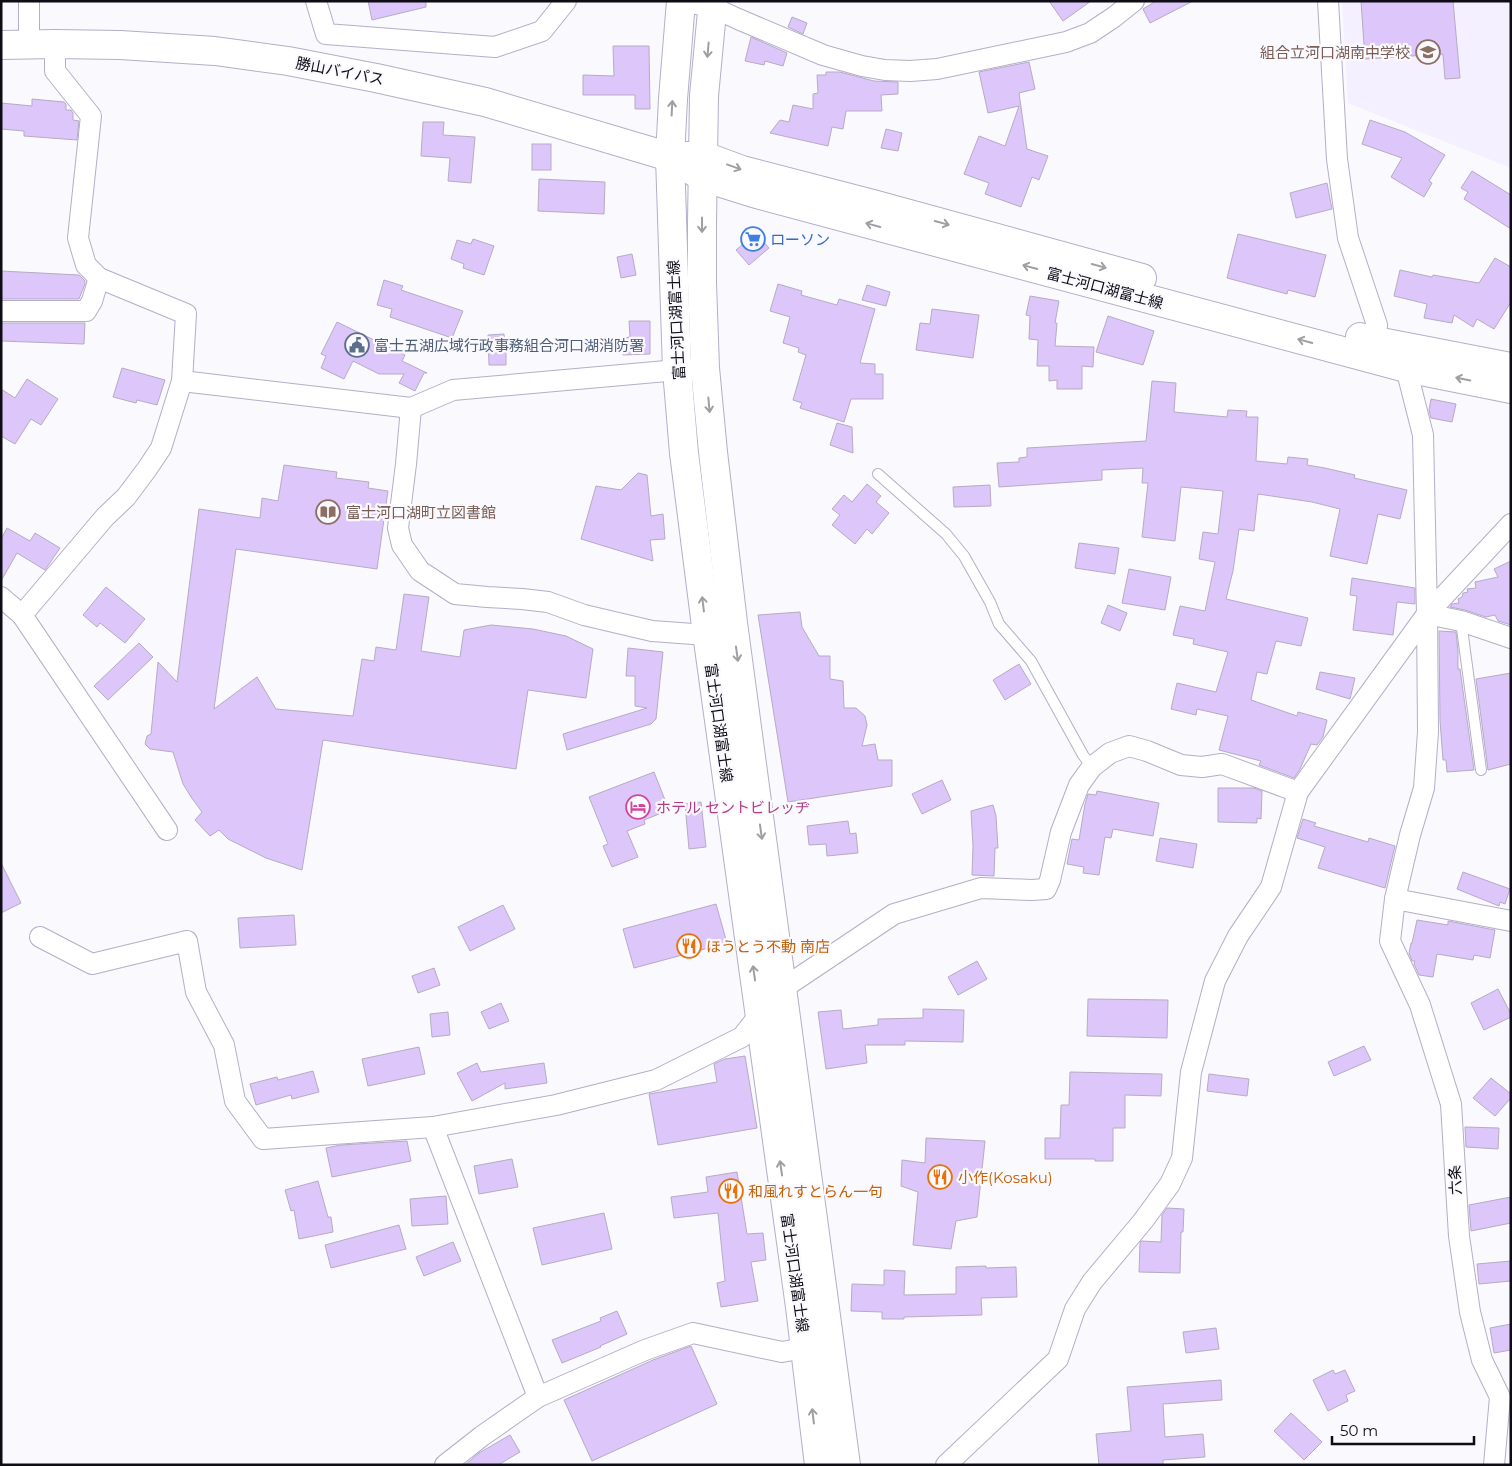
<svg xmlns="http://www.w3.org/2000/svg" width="1512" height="1466" font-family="Montserrat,'Noto Sans JP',sans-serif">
<rect width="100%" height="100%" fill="#faf9fe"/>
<path fill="#f4f0ff" d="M1342 1H1511V168L1348 103Z"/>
<g fill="#dcc6fa" stroke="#b6abc5">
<path d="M368 1H426V7L372 20Z"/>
<path d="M1049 1H1091L1063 21Z"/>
<path d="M1156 1H1193L1150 23 1143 9Z"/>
<path d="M1361 1H1453L1460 78 1445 79 1443 54 1365 59Z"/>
<path d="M792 17 807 23 803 34 788 27Z"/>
<path d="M751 37 787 53 783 66 765 61 764 65 745 61Z"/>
<path d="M613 46H649L650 109H635V95H583V75L614 76Z"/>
<path d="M1029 62 1035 89 1019 93 1027 149 1048 156 1039 180 1032 177 1021 207 985 194 989 183 964 174 979 136 1005 146 1019 106 988 113 979 72Z"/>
<path d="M826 72H840L874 81 898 82V94L881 95 882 111H846L843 129 832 127 828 146 770 133 780 120 789 122 793 105 813 109V94L818 93 817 75H826Z"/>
<path d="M32 99 64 102 66 104V110H71L73 113V120L79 121 77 140 24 136V131L1 129V103L32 106Z"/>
<path d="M1370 120 1405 132 1445 155 1429 181 1432 183 1424 197 1391 177 1402 158 1362 144Z"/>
<path d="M423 122H444L443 135 475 137 471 183 448 181 450 158 421 156Z"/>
<path d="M886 129 902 133 898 151 881 148Z"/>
<rect x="532" y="144" width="19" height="26"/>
<path d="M1472 171 1511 195V229L1464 199 1468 192 1461 188Z"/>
<path d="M539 179 605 182 604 214 538 211Z"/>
<path d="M1327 183 1332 209 1296 218 1290 193Z"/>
<path d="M756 233 769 248 749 265 736 250Z"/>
<path d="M1238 234 1326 255 1315 297 1288 290 1287 294 1227 278Z"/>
<path d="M473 239 494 246 484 275 463 268 464 264 451 259 457 240 471 244Z"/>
<path d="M632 254 636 275 621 278 617 257Z"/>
<path d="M1495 258 1511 267V302L1494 329 1477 319 1473 327 1454 315 1452 323 1424 318 1427 304 1394 296 1400 270 1432 277 1433 275 1479 283Z"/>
<path d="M1 271 79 275 85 281V284L79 299H1Z"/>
<path d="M384 280 403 286 401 290 463 311 452 338 390 317 392 309 377 305Z"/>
<path d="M778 284 802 291 801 295 837 305 839 299 875 309 860 363 875 364V374H883V399H851L844 422 800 408 802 403 793 400 806 355 798 352 799 348 783 343 790 317 770 311Z"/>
<path d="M867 285 890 292 886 306 862 300Z"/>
<path d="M1030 296 1059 301 1055 323H1057L1055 346 1094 347 1093 367 1082 366V389H1057V380L1049 381V366H1037L1038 340 1029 339 1030 316 1026 315Z"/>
<path d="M932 309 979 315 973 358 916 350 920 323 930 324Z"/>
<path d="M1108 316 1154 331 1143 365 1096 352Z"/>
<path d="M629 321H650V354L623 355V338L630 337Z"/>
<path d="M337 322 405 355 402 361 427 373H424L415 391 399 383 404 374H379L353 361 344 379 321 368 326 356 321 354Z"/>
<path d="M1 323H85L84 344 1 341Z"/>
<path d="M504 334 505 347H506V365H489L488 335Z"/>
<path d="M122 368 165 380 157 405 137 400 136 403 113 397Z"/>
<path d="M27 379 58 399 41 425 31 419 15 444 1 436V389L15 398Z"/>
<path d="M1152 381 1176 383 1174 412 1227 417 1228 410 1247 411 1246 417H1258L1256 461 1287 464 1288 457 1308 459 1307 465 1325 468 1355 475 1354 478 1407 490 1400 519 1378 514 1367 564 1330 556 1340 509 1312 502 1258 494 1254 531 1239 529 1233 571 1226 599 1308 618 1301 646 1276 641 1267 674 1257 672 1251 700 1297 716 1298 712 1327 720 1323 737 1317 745 1311 744 1300 769 1294 778 1259 765 1261 761 1219 750 1228 716 1197 709 1196 715 1171 709 1177 683 1216 692 1228 652 1193 644 1194 639 1173 635 1180 606 1205 611 1215 562 1199 559 1203 532 1218 534 1223 491 1181 487 1175 541 1142 537 1148 483H1142L1143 468 1102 470V480L999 487 997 463 1019 462V458L1027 457V448L1146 441Z"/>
<path d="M1431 399 1456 404 1452 422 1431 418 1429 410Z"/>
<path d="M837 423 852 427 853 453 830 445Z"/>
<path d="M284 465 337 472 336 478 369 482 368 488 388 491 377 569 236 549 214 709 257 677 276 709 353 716 362 659 374 661 376 647 396 650 404 594 429 597 421 651 460 657 464 630 491 625 533 629 566 636 593 649 586 698 528 690 516 769 323 740 302 870 266 858 228 839 219 830 210 836 195 820 202 812 191 797 183 784 173 752 150 749 145 744 147 736 151 734 158 662 177 682 199 509 260 518 262 498 278 501Z"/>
<path d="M638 473 647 475 651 516 663 514 665 539 650 540 653 561 581 539 596 486 621 490Z"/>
<path d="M867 484 881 496 876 502 889 513 872 534 867 529 855 544 832 525 840 515 832 509 844 495 852 502Z"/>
<path d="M990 485 991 506 954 507 953 487Z"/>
<path d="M7 528 30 541 35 533 60 548 45 570 17 553 1 581V539Z"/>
<path d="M1079 543 1119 548 1115 574 1075 568Z"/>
<path d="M1511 561V625L1498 621 1495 615 1486 617 1465 610 1450 607 1452 604 1459 603 1458 599 1462 597 1463 593 1468 592 1467 589 1476 588 1475 582 1498 577 1494 569Z"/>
<path d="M1129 569 1171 577 1165 610 1122 603Z"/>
<path d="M1352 578 1415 588V604L1397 602 1393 635 1353 630 1357 596 1350 595Z"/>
<path d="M106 587 145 619 125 643 100 623 97 627 83 615Z"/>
<path d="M1108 605 1127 613 1120 631 1101 623Z"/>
<path d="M800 612 802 627 819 656H830V679L843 681 844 708H856L865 716 867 725 862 746 875 744 878 760H892V786L788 802 758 615Z"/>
<path d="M1439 631 1456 632 1458 651V669H1460L1474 770 1447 772 1446 760H1443L1440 721Z"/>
<path d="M139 643 153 657 108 700 94 686Z"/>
<path d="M628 648 663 652 656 719 651 724 567 750 563 734 647 708 635 706V676H626Z"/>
<path d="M1019 664 1031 684 1005 700 993 680Z"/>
<path d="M1320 672 1355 678 1350 699 1316 689Z"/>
<path d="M1511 673V764L1488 770 1476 679Z"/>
<path d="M654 772 669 810 644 820 645 824 627 831 638 857 612 867 603 846 608 844 589 797Z"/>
<path d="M942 780 951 800 922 814 912 794Z"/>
<path d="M1218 788H1254L1262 791 1261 819 1257 818V823L1218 822Z"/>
<path d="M1097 791 1159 803 1153 836 1113 829 1111 838 1105 837 1099 875 1083 873 1084 867 1067 864 1072 839 1079 840 1085 804 1088 794 1096 795Z"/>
<path d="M701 802 706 847 689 849 685 804Z"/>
<path d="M993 805 996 816 998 848H995L994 876 972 875 973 846 971 811Z"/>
<path d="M1303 819 1316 823 1314 826 1368 842 1369 838 1395 846 1385 888 1318 868 1325 847 1297 838Z"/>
<path d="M848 821 850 834 856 833 858 853 827 856 826 844 809 845 807 826Z"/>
<path d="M1160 838 1197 844 1193 868 1156 861Z"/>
<path d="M1 863 21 903 1 913Z"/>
<path d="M1463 872 1510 889 1505 904 1500 902 1499 906 1457 889Z"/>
<path d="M716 904 727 943 634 968 623 929Z"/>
<path d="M503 905 515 929 470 951 458 927Z"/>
<path d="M294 915 296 945 240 948 238 918Z"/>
<path d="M1417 920 1448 925V921L1495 930 1490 958 1474 955 1473 960 1437 954 1433 977 1419 975 1414 964 1415 961H1412L1409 953 1411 943H1412Z"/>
<path d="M977 961 987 979 958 995 948 977Z"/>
<path d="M434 968 440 985 418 993 412 976Z"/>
<path d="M1498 989 1511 1014V1017L1484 1030 1471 1003Z"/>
<path d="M1088 999 1168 1000 1167 1038 1087 1036Z"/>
<path d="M501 1003 509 1021 489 1029 481 1012Z"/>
<path d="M923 1009 964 1010 963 1042 905 1041V1045H865L867 1063 826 1069 818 1012 841 1010 843 1029 878 1025V1019L923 1018Z"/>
<path d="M448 1012 450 1035 432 1037 430 1014Z"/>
<path d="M1364 1046 1371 1060 1334 1076 1328 1062Z"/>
<path d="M419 1047 425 1074 368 1086 362 1059Z"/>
<path d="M745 1056 757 1128 658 1145 649 1094 717 1082 714 1064 725 1059Z"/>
<path d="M477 1063 481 1072 544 1063 547 1083 505 1089V1083L472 1101 457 1073Z"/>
<path d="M313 1071 319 1092 292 1099 291 1095 256 1105 250 1084 277 1077 278 1080Z"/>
<path d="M1070 1072 1162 1074 1161 1096 1125 1095V1128H1113V1161H1095V1159H1045V1138H1060L1061 1105H1069Z"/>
<path d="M1209 1074 1249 1079 1247 1096 1207 1091Z"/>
<path d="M1491 1078 1511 1094V1098L1495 1116 1473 1098Z"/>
<path d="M1465 1127 1499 1128 1498 1149 1466 1147Z"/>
<path d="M926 1138 985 1141 977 1217 956 1221 951 1249 913 1245 918 1192 901 1186 902 1160 925 1163Z"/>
<path d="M407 1141 411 1161 332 1177 326 1148 341 1145Z"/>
<path d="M512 1159 518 1187 479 1194 474 1166Z"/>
<path d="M737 1172 747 1234 763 1233 766 1260 751 1262 758 1301 721 1307 717 1283 725 1281 718 1213 674 1218 671 1197 708 1192 706 1177Z"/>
<path d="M318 1181 328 1217H331L333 1232 299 1239 294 1210 291 1211 285 1190Z"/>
<path d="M446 1196 448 1224 412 1226 410 1199Z"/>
<path d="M1511 1197V1223L1471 1231 1469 1205Z"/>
<path d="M1167 1208 1184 1209 1183 1232H1181L1180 1273 1139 1272 1140 1243 1141 1241 1161 1242 1162 1215Z"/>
<path d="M604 1213 612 1249 542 1265 533 1228Z"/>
<path d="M399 1225 406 1249 331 1268 325 1245Z"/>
<path d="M453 1242 461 1261 424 1276 416 1257Z"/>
<path d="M1511 1261V1281L1479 1284 1477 1264Z"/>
<path d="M986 1266V1268L1016 1267 1017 1297 981 1298 982 1315 904 1317V1319H882V1312L851 1311 852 1284 884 1285V1270L905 1271 904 1295 955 1294H956V1267Z"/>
<path d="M617 1311 627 1334 600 1346 601 1347 562 1363 552 1340 601 1321 600 1318Z"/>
<path d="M1511 1324V1350L1494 1353 1490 1328Z"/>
<path d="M1216 1328 1219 1349 1186 1353 1183 1332Z"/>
<path d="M691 1346 717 1404 592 1461 564 1400 653 1360Z"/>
<path d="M1333 1370 1335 1374 1345 1370 1355 1391 1346 1395 1348 1401 1328 1411 1313 1380Z"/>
<path d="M1221 1380 1222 1400 1163 1404 1165 1437 1203 1434 1205 1457 1163 1460V1465H1099L1096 1434 1131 1431 1127 1387Z"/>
<path d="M1291 1413 1322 1442 1304 1460 1274 1431Z"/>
<path d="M510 1435 520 1452 498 1465H465L479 1453Z"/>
</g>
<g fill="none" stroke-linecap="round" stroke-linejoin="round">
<g stroke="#b4aec9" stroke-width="12">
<g id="service">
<path d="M878 474 946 534 964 556 990 602 999 624 1031 661 1083 755 1092 767"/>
<path d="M1461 621 1481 770"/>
</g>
</g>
<g stroke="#b4aec9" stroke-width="22">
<g id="minor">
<path d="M29 1V44"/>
<path d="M316 1 326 34 495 47 542 31 566 1"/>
<path d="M680 1 712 7 738 19 823 55 862 66 885 70 910 71 937 69 1066 42 1090 33 1114 17 1134 1"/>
<path d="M1328 1 1337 159 1348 238 1377 325 1376 341 1406 368 1423 435 1427 614 1428 732 1424 788 1410 835 1395 899 1390 941 1420 1005 1451 1104 1459 1236 1470 1312 1482 1360 1500 1397 1494 1465"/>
<path d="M55 44V71L91 116 78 238 86 265 99 278 186 314 182 381 411 408 453 390 689 369"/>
<path d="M1 311H86L92 301 99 278"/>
<path d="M411 408 406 464 398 528 402 545 420 571 455 594 487 597 522 599 548 602 584 615 652 631 707 635"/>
<path d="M1 597 22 615 167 830"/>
<path d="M1427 614 1461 621 1511 638"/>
<path d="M22 615 105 517 126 497 147 469 161 448 182 381"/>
<path d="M1395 899 1511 921"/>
<path d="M40 937 92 964 187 941 196 992 224 1045 235 1101 263 1139 433 1127 556 1105 656 1080 742 1037 760 1014 782 989 894 914 981 888 1032 890 1046 889 1050 880 1061 832 1079 785 1092 767 1110 753 1129 746 1147 751 1181 765 1202 767 1222 764 1298 792 1427 614 1511 524"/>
<path d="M433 1127 538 1397"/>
<path d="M445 1465 482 1436 538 1397 645 1350 693 1333 782 1352 804 1348"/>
<path d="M946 1465 1058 1359 1075 1309 1092 1282 1143 1221 1170 1184 1182 1158 1191 1072 1215 981 1238 936 1271 887 1298 792"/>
</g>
</g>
<g stroke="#b4aec9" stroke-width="30">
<g id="secondary">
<path d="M681 1 673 99 670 157 677 370 684 453 706 626 800 1307 819 1465"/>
<path d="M713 1 704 96 702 223V283L705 368 713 452 733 623 846 1465"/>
<path d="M1 45 55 44 120 45 215 51 288 61 376 78 485 102 670 157 702 177 753 193 1406 368 1511 389"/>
<path d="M687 156H704L742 170 873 204 1142 278"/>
<path d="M1360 337 1376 341 1511 367"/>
</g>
</g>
<use href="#service" stroke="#fff" stroke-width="10"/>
<use href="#minor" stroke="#fff" stroke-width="20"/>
<use href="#secondary" stroke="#fff" stroke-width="28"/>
</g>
<defs><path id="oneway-shaft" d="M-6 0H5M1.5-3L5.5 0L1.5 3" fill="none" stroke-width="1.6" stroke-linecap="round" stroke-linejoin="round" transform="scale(1.25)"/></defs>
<g stroke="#9f9ea1">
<use href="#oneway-shaft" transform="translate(708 50) rotate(95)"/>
<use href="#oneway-shaft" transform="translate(672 108) rotate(-87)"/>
<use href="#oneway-shaft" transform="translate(734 167) rotate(20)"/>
<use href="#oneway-shaft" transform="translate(942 223) rotate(15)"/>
<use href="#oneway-shaft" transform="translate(702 225) rotate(90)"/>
<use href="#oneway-shaft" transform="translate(873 225) rotate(-165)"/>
<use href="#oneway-shaft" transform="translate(1099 266) rotate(15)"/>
<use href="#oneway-shaft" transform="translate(1030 267) rotate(-165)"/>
<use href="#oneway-shaft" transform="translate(1305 341) rotate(-165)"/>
<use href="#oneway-shaft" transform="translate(1463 379) rotate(-168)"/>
<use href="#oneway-shaft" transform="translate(709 405) rotate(85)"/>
<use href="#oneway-shaft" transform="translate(703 604) rotate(-97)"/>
<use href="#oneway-shaft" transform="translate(737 654) rotate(82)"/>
<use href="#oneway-shaft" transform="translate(761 832) rotate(82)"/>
<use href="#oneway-shaft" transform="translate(754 973) rotate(-98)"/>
<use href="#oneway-shaft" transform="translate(781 1168) rotate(-98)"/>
<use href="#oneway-shaft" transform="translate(813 1416) rotate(-97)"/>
</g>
<defs>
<g id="school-ring" transform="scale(1.25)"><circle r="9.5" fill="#faf9fe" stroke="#8d6e63" stroke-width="1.5"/><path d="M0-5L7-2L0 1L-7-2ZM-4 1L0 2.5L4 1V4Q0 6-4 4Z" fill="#8d6e63"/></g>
<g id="supermarket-ring" transform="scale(1.25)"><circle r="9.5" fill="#faf9fe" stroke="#3f7fe0" stroke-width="1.5"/><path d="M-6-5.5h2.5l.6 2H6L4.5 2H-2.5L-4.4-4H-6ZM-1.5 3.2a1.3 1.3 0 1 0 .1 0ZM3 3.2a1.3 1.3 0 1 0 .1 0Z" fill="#3f7fe0"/></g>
<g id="civic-ring" transform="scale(1.25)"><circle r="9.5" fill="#faf9fe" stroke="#5c6f8a" stroke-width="1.5"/><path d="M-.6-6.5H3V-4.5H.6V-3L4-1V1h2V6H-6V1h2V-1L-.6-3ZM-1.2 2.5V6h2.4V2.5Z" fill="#5c6f8a"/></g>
<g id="library-ring" transform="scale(1.25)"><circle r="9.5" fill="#faf9fe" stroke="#8d6e63" stroke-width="1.5"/><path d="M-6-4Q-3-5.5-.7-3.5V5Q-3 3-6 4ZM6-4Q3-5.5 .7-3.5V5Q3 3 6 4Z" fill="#8d6e63"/></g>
<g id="hotel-ring" transform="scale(1.25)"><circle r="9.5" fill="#faf9fe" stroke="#d1479c" stroke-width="1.5"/><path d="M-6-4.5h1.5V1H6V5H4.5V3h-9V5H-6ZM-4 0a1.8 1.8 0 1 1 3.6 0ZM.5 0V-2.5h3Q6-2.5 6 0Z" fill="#d1479c"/></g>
<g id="restaurant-ring" transform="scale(1.25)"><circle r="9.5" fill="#faf9fe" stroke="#e8710a" stroke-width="1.5"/><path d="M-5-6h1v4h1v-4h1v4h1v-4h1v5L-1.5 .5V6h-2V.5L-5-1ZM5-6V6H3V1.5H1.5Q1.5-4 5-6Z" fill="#e8710a"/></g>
</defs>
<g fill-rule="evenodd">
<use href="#school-ring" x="1428" y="52"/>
<use href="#supermarket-ring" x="753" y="239"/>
<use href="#civic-ring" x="357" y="345"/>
<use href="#library-ring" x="328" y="512"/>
<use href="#hotel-ring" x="638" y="807"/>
<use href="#restaurant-ring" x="689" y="946"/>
<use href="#restaurant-ring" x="940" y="1177"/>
<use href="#restaurant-ring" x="731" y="1191"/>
</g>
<g text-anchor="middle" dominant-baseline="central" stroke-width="4.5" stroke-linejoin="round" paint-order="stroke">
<g font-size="15" fill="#785e54" stroke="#faf9fe" text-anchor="end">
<text x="1410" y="52">組合立河口湖南中学校</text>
<text x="346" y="512" text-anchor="start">富士河口湖町立図書館</text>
</g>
<g font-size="15" fill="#0e0c15" stroke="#faf9fe">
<text transform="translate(340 71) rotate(11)">勝山バイパス</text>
<text transform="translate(1105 288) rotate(15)">富士河口湖富士線</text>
<text transform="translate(676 320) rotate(-93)">富士河口湖富士線</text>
<text transform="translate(719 723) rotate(82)">富士河口湖富士線</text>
<text transform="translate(1455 1180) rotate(-93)">六条</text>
<text transform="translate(795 1273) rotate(82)">富士河口湖富士線</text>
</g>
<g font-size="15" fill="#366cbe" stroke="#faf9fe" text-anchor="start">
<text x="770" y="239">ローソン</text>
</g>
<g font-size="15" fill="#4e5e75" stroke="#faf9fe" text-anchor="start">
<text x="374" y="345">富士五湖広域行政事務組合河口湖消防署</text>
</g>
<g font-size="15" fill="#b23c85" stroke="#faf9fe" text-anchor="start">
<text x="656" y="807">ホテル セントビレッヂ</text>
</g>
<g font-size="15" fill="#c56008" stroke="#faf9fe" text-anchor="start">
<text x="706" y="946">ほうとう不動 南店</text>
<text x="958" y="1177">小作(Kosaku)</text>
<text x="748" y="1191">和風れすとらん一句</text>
</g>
</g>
<rect width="1512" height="1466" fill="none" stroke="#0e0c15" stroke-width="5"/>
<path d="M1332 1436v8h142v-8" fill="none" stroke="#0e0c15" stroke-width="2.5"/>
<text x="1340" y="1436" font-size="15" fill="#0e0c15" stroke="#faf9fe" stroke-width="4" paint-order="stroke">50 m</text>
</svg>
